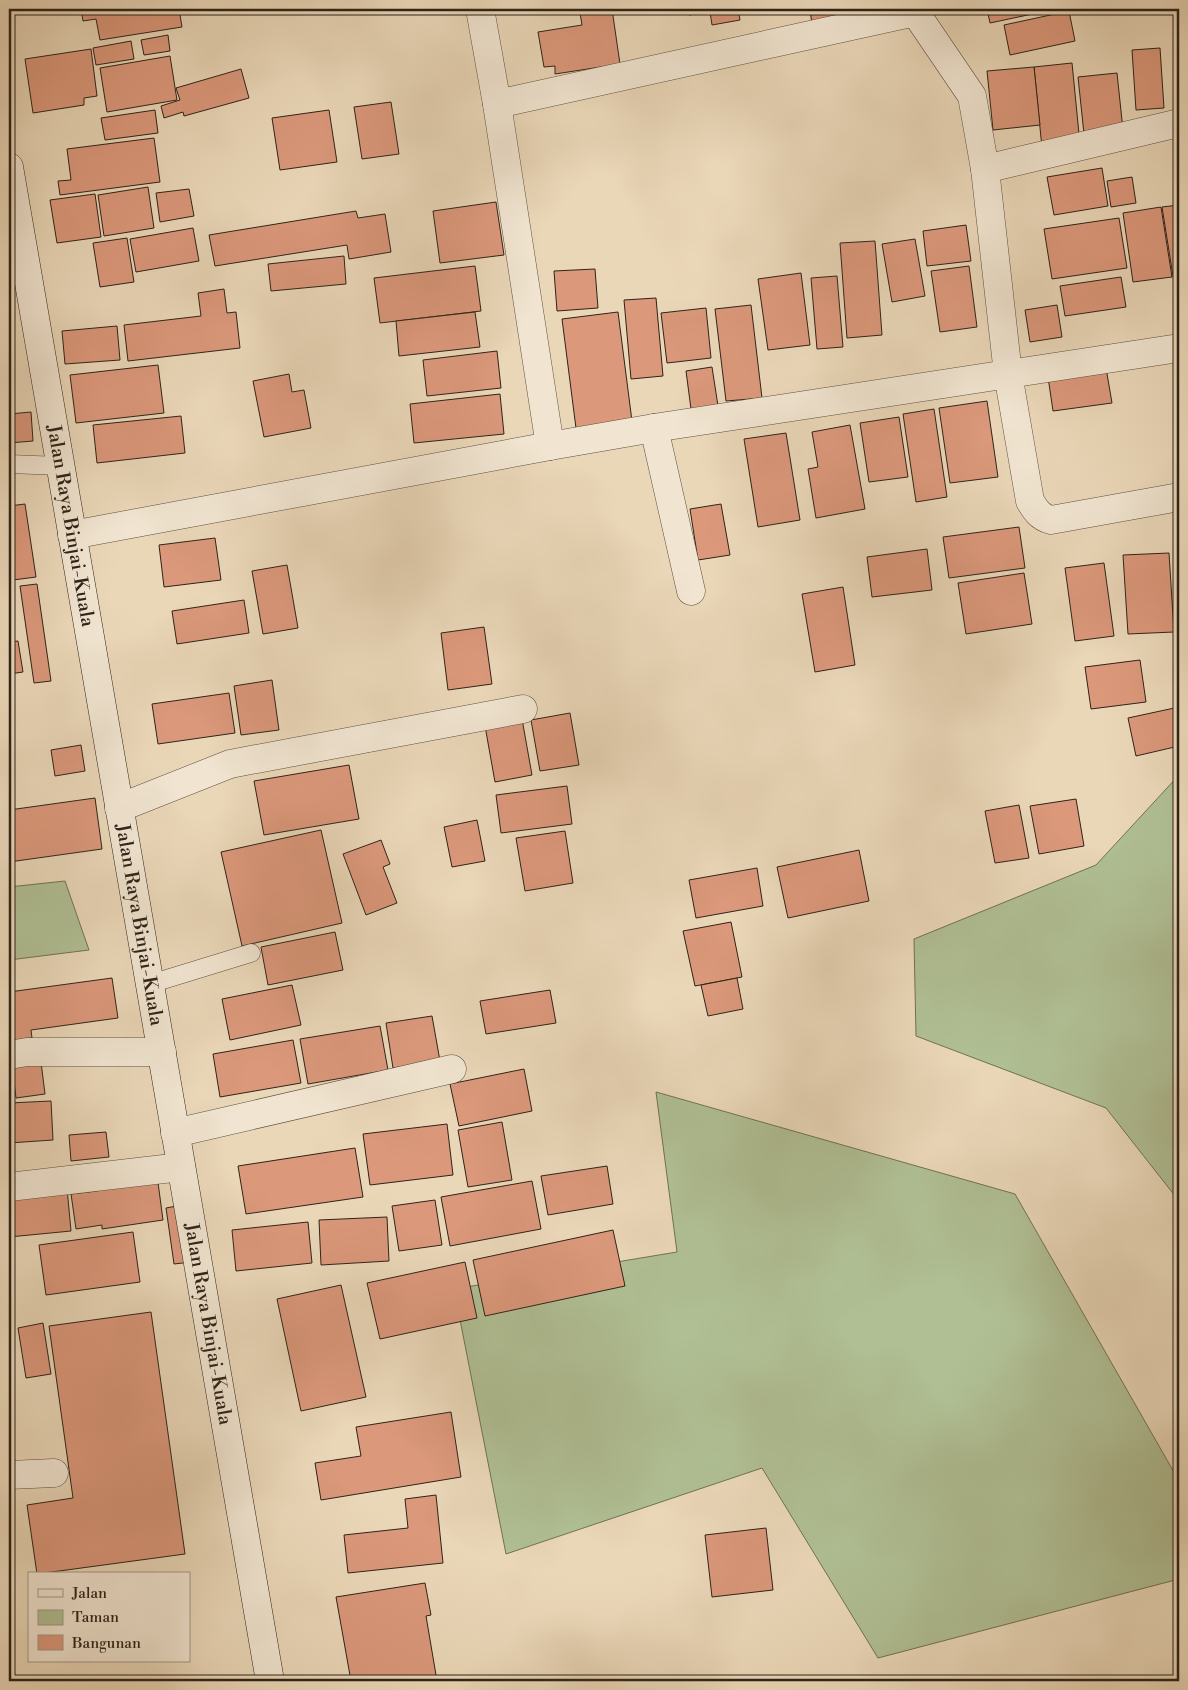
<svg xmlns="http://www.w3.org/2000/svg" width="1188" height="1690" font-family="'Libre Bodoni',serif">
<rect width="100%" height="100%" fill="#ead7b8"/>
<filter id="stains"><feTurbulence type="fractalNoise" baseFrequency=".004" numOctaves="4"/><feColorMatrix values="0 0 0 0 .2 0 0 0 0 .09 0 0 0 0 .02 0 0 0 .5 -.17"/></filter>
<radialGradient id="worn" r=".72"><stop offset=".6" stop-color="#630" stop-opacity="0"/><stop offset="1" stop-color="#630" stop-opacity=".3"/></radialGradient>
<g fill="#b0bf94" stroke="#6f7156">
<path d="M1179 775V1201L1106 1108 916 1036 914 939 1096 865Z"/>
<path d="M65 881 89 950 9 960V887Z"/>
<path d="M656 1092 1015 1194 1179 1481V1579L878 1658 762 1468 506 1554 454 1289 677 1252Z"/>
</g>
<g fill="#db987b" stroke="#2e2319">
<path d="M81 9H179L182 27 100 40 96 19 83 21Z"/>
<path d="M606 9H612L620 64 555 74V66L544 67 538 32 582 25 580 13Z"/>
<path d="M687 9H738L740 20 712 25 710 12 689 15Z"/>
<path d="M810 9H894L812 25Z"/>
<path d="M987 9H1056L990 23Z"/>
<path d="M1069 11 1075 41 1010 55 1004 25Z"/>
<path d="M168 35 170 51 144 55 141 40Z"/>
<path d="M131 41 134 59 96 65 93 48Z"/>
<path d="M1160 48 1164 108 1136 110 1132 50Z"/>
<path d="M91 49 97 96 84 98V105L33 113 25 59Z"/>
<path d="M170 56 177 100 107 112 100 68Z"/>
<path d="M1072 63 1080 144 1042 148 1034 67Z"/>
<path d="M1034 67 1040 125 993 130 987 71Z"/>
<path d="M241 69 249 98 184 116 183 112 164 118 161 106 180 100 176 88Z"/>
<path d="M1117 73 1123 130 1084 134 1078 77Z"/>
<path d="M391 102 399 154 362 159 354 107Z"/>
<path d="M155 110 158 133 105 140 101 118Z"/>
<path d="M329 110 337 162 280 170 272 118Z"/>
<path d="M154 138 160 182 60 195 58 181 71 180 67 149Z"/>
<path d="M1102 168 1108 206 1054 215 1047 177Z"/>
<path d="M1132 177 1136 203 1111 207 1107 181Z"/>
<path d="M148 187 154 228 104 236 98 195Z"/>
<path d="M189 189 194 216 160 222 156 193Z"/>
<path d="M95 194 101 237 57 243 50 200Z"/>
<path d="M496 202 504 255 440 263 433 211Z"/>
<path d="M1179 205V295H1176L1162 207Z"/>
<path d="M1161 207 1172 277 1133 282 1123 213Z"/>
<path d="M356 211 358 218 385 214 391 252 349 259 347 245 215 266 209 235Z"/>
<path d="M1119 218 1127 268 1052 279 1044 229Z"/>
<path d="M966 225 971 261 927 266 923 231Z"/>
<path d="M193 228 199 261 136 272 130 239Z"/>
<path d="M127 238 134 282 100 287 93 243Z"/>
<path d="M915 239 925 296 892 302 882 244Z"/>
<path d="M875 241 882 335 847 338 840 243Z"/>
<path d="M344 256 346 284 271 291 268 264Z"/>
<path d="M475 266 481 311 380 323 374 278Z"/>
<path d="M969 266 977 327 940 332 931 271Z"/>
<path d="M595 269 598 308 557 311 554 271Z"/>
<path d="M801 273 810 345 768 350 758 279Z"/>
<path d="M837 276 843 347 817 349 811 278Z"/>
<path d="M1121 277 1126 307 1065 316 1060 286Z"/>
<path d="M224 289 227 313 236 312 240 348 128 361 124 325 201 316 198 293Z"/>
<path d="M656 298 663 376 631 379 624 300Z"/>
<path d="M751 305 762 398 726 401 715 309Z"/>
<path d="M1057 305 1062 337 1030 342 1025 310Z"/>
<path d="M706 308 711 358 667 363 661 313Z"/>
<path d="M475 312 480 347 399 356 396 321Z"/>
<path d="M618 312 633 429 577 436 562 319Z"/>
<path d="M117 326 120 360 65 364 62 331Z"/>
<path d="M497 351 501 388 427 396 423 360Z"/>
<path d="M158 365 164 413 76 423 70 375Z"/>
<path d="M712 367 718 406 691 409 686 371Z"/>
<path d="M1106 368 1112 403 1053 411 1048 377Z"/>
<path d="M289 374 292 392 304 390 311 428 264 437 253 381Z"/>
<path d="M500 394 504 434 414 443 410 404Z"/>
<path d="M987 401 998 477 950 483 939 408Z"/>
<path d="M934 409 947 497 916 502 903 414Z"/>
<path d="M31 412 33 441 9 443V414Z"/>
<path d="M181 416 185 453 97 463 93 425Z"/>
<path d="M899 417 908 477 869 482 860 423Z"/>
<path d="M850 425 865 509 816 518 808 469 818 467 812 432Z"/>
<path d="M786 433 800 520 758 527 744 439Z"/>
<path d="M25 504 36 577 13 580 9 553V506Z"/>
<path d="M721 504 730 555 698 560 690 509Z"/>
<path d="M1019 527 1025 568 949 578 943 537Z"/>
<path d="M215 538 221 580 164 587 159 545Z"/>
<path d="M1177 548H1179V611H1178Z"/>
<path d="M927 549 932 590 872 597 867 557Z"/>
<path d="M1169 553 1174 632 1128 634 1123 555Z"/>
<path d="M1104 563 1114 636 1075 641 1065 568Z"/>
<path d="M287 565 298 628 263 634 252 571Z"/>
<path d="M1024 573 1032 624 966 634 958 583Z"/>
<path d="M37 584 51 681 34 683 20 586Z"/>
<path d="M843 587 855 665 815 672 802 594Z"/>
<path d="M244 600 249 633 177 644 172 611Z"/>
<path d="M484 627 492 684 448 690 441 633Z"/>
<path d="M18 641 23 672 9 674V642Z"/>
<path d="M1140 660 1146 702 1091 709 1085 667Z"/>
<path d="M272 680 279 730 241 735 234 686Z"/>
<path d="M229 693 235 733 158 744 152 704Z"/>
<path d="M1179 707V746L1136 756 1128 718Z"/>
<path d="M570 713 579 765 540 771 531 720Z"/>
<path d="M522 719 532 775 495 782 485 726Z"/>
<path d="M81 745 85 771 55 776 51 750Z"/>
<path d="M349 765 359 819 264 835 254 781Z"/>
<path d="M567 786 572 824 501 833 496 795Z"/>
<path d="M95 798 102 849 9 862V810Z"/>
<path d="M1076 799 1084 846 1039 854 1030 806Z"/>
<path d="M1019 805 1029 858 995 863 985 811Z"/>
<path d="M477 820 485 861 452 867 444 827Z"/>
<path d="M321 830 342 923 242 946 221 852Z"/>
<path d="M565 831 573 883 525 891 516 838Z"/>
<path d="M381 840 390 864 383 867 397 903 366 915 343 854Z"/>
<path d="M859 850 869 901 788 918 777 867Z"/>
<path d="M757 868 763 906 696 918 689 880Z"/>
<path d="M731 922 742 977 695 986 683 931Z"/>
<path d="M335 932 343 970 268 985 261 947Z"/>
<path d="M112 978 118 1018 31 1030 32 1038 9 1041V992Z"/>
<path d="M737 978 743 1009 708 1016 701 985Z"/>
<path d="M292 985 301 1025 230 1040 222 999Z"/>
<path d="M550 990 556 1023 486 1034 480 1001Z"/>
<path d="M432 1016 440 1061 393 1068 386 1023Z"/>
<path d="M380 1026 388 1070 308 1084 300 1039Z"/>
<path d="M293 1040 301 1083 220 1097 213 1054Z"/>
<path d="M41 1062 45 1094 16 1098 12 1065Z"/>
<path d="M524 1069 532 1111 459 1126 450 1084Z"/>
<path d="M51 1101 53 1140 9 1143V1103Z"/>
<path d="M502 1122 512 1180 468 1187 458 1130Z"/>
<path d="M447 1124 453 1175 370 1185 363 1134Z"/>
<path d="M106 1132 109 1157 71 1161 69 1135Z"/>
<path d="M355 1148 363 1197 246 1214 238 1166Z"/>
<path d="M607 1166 613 1204 548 1215 541 1176Z"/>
<path d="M157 1175 163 1220 102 1229V1225L76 1229 71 1194 97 1191 96 1183Z"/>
<path d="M532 1181 541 1229 450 1246 441 1197Z"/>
<path d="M67 1188 71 1231 9 1237V1193Z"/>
<path d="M435 1200 442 1245 399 1251 392 1206Z"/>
<path d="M182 1205 191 1262 174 1264 166 1208Z"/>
<path d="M387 1217 389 1261 321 1265 319 1220Z"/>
<path d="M308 1222 312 1263 236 1271 232 1230Z"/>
<path d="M613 1230 625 1286 485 1316 473 1260Z"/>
<path d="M133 1232 140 1282 46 1295 39 1245Z"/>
<path d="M465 1262 477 1318 380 1339 367 1283Z"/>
<path d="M341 1285 366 1397 301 1411 277 1299Z"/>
<path d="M151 1312 185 1554 37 1574 27 1505 73 1498 49 1326Z"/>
<path d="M43 1323 51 1374 26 1378 18 1328Z"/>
<path d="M451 1412 461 1477 321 1500 315 1463 361 1456 356 1427Z"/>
<path d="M436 1495 443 1563 348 1573 344 1535 408 1528 405 1499Z"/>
<path d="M766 1528 773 1590 712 1597 705 1535Z"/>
<path d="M425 1583 431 1615 426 1616 437 1681H351L336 1597Z"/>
</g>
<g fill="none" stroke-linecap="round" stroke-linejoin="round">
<g stroke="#5d5041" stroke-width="19">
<g id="service">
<path d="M9 464 60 466"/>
<path d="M150 984 251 953"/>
</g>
</g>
<g stroke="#5d5041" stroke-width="29">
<g id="minor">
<path d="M915 9V12L972 96 985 169 1008 374 1030 501C1036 511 1040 517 1051 520L1179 497"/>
<path d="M497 104 915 12"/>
<path d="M985 169 1179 123"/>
<path d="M654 428 691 591"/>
<path d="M550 446 654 428 1179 348"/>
<path d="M72 535 550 446 497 104 480 9"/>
<path d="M119 808 230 764 523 709"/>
<path d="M9 1055 27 1052H162"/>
<path d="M175 1133 452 1069"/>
<path d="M9 1187 181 1167"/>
<path d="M9 1475 54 1473"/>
</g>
</g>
<g stroke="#2e2319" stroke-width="29">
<g id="secondary">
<path id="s1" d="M9 167 270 1681"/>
</g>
</g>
<use href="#service" stroke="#f1e5d1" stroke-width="18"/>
<use href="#minor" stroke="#f1e5d1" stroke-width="28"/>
<use href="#secondary" stroke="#f1e5d1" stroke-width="28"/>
</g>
<g text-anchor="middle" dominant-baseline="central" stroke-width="4" stroke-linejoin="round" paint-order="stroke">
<g font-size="19" fill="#2e2319" stroke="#f1e5d1">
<text stroke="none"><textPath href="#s1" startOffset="364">Jalan Raya Binjai-Kuala</textPath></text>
<text stroke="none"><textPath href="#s1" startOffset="769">Jalan Raya Binjai-Kuala</textPath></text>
<text stroke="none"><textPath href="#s1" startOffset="1174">Jalan Raya Binjai-Kuala</textPath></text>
</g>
</g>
<rect width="1188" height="1690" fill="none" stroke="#ead7b8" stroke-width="30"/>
<rect x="10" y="10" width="1168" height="1670" fill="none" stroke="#2e2319" stroke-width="2.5"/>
<rect x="15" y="15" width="1158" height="1660" fill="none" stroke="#2e2319"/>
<rect x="28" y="1572" width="162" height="90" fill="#f1e5d1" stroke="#a39787"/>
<rect x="38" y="1589" width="25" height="8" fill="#f1e5d1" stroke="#a39787"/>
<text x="72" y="1598" font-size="15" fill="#2e2319">Jalan</text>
<rect x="38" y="1610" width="25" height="15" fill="#b0bf94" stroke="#a39787"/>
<text x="72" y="1622" font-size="15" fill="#2e2319">Taman</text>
<rect x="38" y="1635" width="25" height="15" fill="#db987b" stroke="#a39787"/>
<text x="72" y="1648" font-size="15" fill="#2e2319">Bangunan</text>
<rect width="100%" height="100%" filter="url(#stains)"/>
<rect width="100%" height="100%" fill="url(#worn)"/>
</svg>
